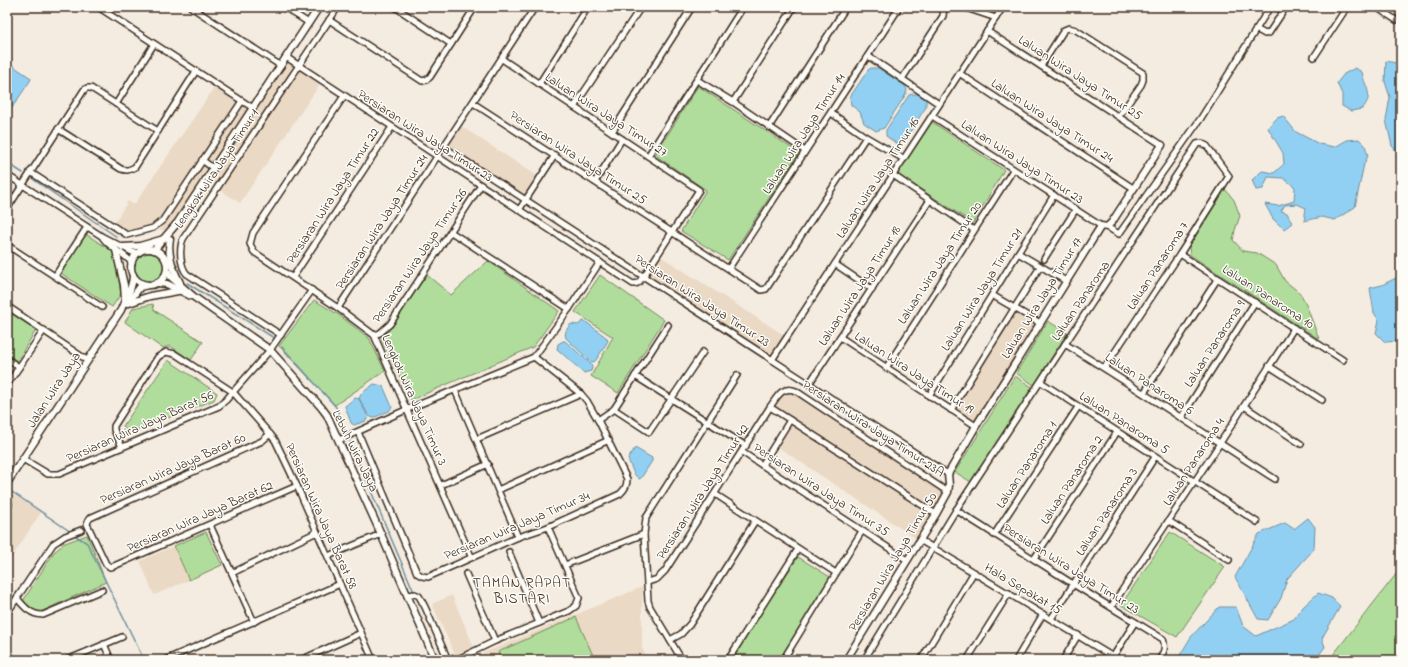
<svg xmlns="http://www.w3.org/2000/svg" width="1408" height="667" font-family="'Indie Flower',sans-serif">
<rect width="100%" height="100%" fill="#f4ece0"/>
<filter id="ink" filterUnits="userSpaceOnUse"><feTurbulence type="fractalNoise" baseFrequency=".025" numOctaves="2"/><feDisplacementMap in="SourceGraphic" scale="8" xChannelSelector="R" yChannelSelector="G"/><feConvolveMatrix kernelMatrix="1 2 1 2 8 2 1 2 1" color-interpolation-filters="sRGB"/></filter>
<g filter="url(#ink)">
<g fill="#ead9c4">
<path d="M286 57 322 81 240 203 206 180 167 231 153 228 127 235 113 225 128 201 134 205 217 84 253 108Z"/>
<path d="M459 125 539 177 525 200 444 147Z"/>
<path d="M657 254 787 337 772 360 643 276Z"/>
<path d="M1014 308 1041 323 975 426 950 410Z"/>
<path d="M784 384 948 491 917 539 775 445 789 420 769 407Z"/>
<path d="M10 493 41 512 7 565V497Z"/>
<path d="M174 546 189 580 154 595 140 561Z"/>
<path d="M642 587V648L648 660H467Z"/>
<path d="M452 595 475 650 457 659 432 604Z"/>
</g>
<g fill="#b0dd9c" stroke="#76845d">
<path d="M698 86 799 153 728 260 681 231 706 190 655 155Z"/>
<path d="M932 122 1004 170 973 223 897 174Z"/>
<path d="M1225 189 1234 200 1240 216 1235 230 1233 240 1243 251 1257 253 1276 265 1285 281 1300 293 1307 307 1319 339 1190 255 1189 247Z"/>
<path d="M84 233 115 253 121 294 112 307 59 272Z"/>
<circle cx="149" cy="268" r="15"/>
<path d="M488 261 559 311 533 347 411 400 381 338 427 275 451 295Z"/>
<path d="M600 275 664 320 618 393 591 376 613 337 575 312Z"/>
<path d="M314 300 339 315 369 338 385 371 335 405 279 346Z"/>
<path d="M153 304 154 310 203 342 191 360 170 346 162 348 125 322 133 308Z"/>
<path d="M7 311 36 330 17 361 7 354Z"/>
<path d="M1048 321 1067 333 1034 385 1016 373Z"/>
<path d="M168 360 217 393 214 400 127 434 123 426Z"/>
<path d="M1015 376 1032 387 971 482 955 472Z"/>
<path d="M206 532 222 565 189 580 174 546Z"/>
<path d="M1170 532 1225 567 1177 637 1121 605Z"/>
<path d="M87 535 106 582 38 613 23 601 54 552 65 543Z"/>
<path d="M798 557 830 577 779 660H729Z"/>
<path d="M1401 568V660H1329Z"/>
<path d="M576 617 595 660H502L498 652Z"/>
</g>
<g fill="#92d0f3" stroke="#6f8e9e">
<path d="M1386 61 1401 64V156L1392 146 1386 120 1390 97 1385 82Z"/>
<path d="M7 62 31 78 30 81 7 115Z"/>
<path d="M871 68H878L905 86 907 90 906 94 884 128 876 131 864 123 860 112 851 105 850 97 868 70Z"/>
<path d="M1355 68 1362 72C1365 89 1375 94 1362 109L1351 111 1342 106V94L1337 83 1344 74Z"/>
<path d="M912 94H917L926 99V107L904 141 897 144 886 136V130L909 95Z"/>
<path d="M1283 116 1296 132 1319 144 1335 147 1347 140 1359 139 1365 145 1368 156 1364 164 1355 207 1335 220 1322 217 1304 221 1306 208 1297 204 1285 205 1281 211 1287 213 1292 223 1284 229 1273 219 1265 204 1278 206 1294 201 1295 187 1283 178 1268 177 1263 189 1256 190 1252 180 1262 171 1274 173 1284 164 1283 153 1268 128 1277 118Z"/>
<path d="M1396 278H1401V341L1385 342 1376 333 1379 320 1374 313 1370 288 1382 285Z"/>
<path d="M583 321 586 322 607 338 608 341 596 360 594 362 590 361 566 338C564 332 567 329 571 324L578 325Z"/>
<path d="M563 341H565L591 364 592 368 591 371 584 373 557 349 558 344Z"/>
<path d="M374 384 383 386 392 407 389 411 373 418 369 416 359 398 362 393Z"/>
<path d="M355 398 359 399 368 417 366 421 354 425 351 423 345 406Z"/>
<path d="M635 448 652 458V461L641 478 639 479 634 474 628 459Z"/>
<path d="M1308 518 1315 527 1314 549 1287 579 1281 598 1268 620 1258 619 1235 577 1259 534 1285 523 1294 529Z"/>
<path d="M1318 593 1332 598 1340 607 1322 638 1325 647 1315 660H1177L1191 637 1219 607H1236L1243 626 1256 636 1294 619 1303 607Z"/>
</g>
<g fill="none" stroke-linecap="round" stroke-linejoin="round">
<g stroke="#6f8e9e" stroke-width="1.5">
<path d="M7 163 23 173"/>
<path d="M34 180 117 237"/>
<path d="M187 283 274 338"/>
<path d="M282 347 336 407 345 430"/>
<path d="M350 442 414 592"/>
<path d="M12 492 68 530"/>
<path d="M76 536 87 543 144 660"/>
</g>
<g stroke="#3b2a1e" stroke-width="8">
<g id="minor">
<path d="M98 7 253 108"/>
<path d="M191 7 281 66"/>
<path d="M284 7 309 23"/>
<path d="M395 7 451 44"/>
<path d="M958 7 966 8 996 18"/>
<path d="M1376 7 1396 20"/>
<path d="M329 20 422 81 426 80 430 77 475 7"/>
<path d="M1256 29 1265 34 1269 33 1286 7"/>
<path d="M987 31 1162 145"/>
<path d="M868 56 939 104"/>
<path d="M286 57 481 185 633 284 638 283 644 276 699 190 502 59"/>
<path d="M1314 57 1347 7"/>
<path d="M1041 66 1064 30 1069 28 1076 30 1143 73V80L1141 85 1119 116"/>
<path d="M959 73 1133 188"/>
<path d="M902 79 943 16 944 7"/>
<path d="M697 80 733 102 805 151"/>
<path d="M539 84 588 7"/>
<path d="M344 96 253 233 250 244 254 252 338 308 374 335 471 556"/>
<path d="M733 102 794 7"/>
<path d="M473 103 761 290 766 289 866 137"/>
<path d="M116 104 154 44"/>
<path d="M574 107 641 7"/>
<path d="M831 113 866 137 904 159"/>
<path d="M932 116 1101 226"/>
<path d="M769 127 846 7"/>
<path d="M58 129 121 169C127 171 129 170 135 167L196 71"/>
<path d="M612 132 692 7"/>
<path d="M444 147 948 474"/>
<path d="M648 156 743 7"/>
<path d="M202 160 213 168"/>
<path d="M30 172 127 235 153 228 163 220 242 101"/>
<path d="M7 175 103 237 132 252 139 253"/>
<path d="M893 175 974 230"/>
<path d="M595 182 622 139"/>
<path d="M7 209 84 90 87 88H91L158 131"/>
<path d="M519 210 555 155"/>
<path d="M1107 227 1119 234 1201 118 1270 7"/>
<path d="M451 232 569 309"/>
<path d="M103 238C111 249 124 253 132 263"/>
<path d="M7 245 102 307"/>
<path d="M1018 253 1066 281"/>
<path d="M1180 254 1343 360"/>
<path d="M1044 259 1076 209"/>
<path d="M835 264 872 289"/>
<path d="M729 268 897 11 898 7"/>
<path d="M55 276 87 227"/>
<path d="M293 277 392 127"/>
<path d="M992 295 1040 323"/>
<path d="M7 306 87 360"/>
<path d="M338 308 535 7"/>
<path d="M281 335 187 274C180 267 179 248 183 239L338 7"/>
<path d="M374 335 380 333 390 324 481 185"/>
<path d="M840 337 976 426"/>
<path d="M1065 344C1136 387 1205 434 1275 479"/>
<path d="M7 359 19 367"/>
<path d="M772 360 1003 7"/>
<path d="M1269 366 1322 400"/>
<path d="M886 368 1013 170"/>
<path d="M635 376 746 446"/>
<path d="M1041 382 1257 522"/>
<path d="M809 384 930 200"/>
<path d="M7 385 44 330"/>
<path d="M455 390 518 537"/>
<path d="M1144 393 1218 278"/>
<path d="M929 396 1054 195"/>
<path d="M1244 406 1301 444"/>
<path d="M770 407 936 514"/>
<path d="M614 409 649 432 703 352"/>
<path d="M951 410 1040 267"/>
<path d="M1181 418 1255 302"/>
<path d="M598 420 614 409 668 325"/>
<path d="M358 432 417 573 422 576 428 577 518 537 548 527 620 494C625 489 627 486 627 479L598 420 587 401 581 394 534 357"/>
<path d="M270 434 262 441 90 518 88 521 87 524 106 564 110 567 114 566 297 486"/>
<path d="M477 439 581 394"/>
<path d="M339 440 408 409 534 357 569 309 600 262"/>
<path d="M122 447 114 430V426L158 357 166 352 175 354 233 392 275 440 297 486 373 660"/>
<path d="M742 452 907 560"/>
<path d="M23 459 48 474H59L219 406 226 400 270 350 312 290"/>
<path d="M762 465 790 420"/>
<path d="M441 485 488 464"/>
<path d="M498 490 609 440"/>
<path d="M715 494 836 573"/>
<path d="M7 499 9 504 7 509"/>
<path d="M956 510 1073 584 1163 639C1166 648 1164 652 1159 660"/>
<path d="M1169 521 1229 560"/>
<path d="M210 525 254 622"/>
<path d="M994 535 1078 407"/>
<path d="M920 540 1113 657"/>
<path d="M509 552 539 623"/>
<path d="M328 556 381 534"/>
<path d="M1034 559 1117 432"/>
<path d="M565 565 644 534"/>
<path d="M232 573 317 532"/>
<path d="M466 574 495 641"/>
<path d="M648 582 657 579 665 571 770 407C777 397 782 385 796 391L948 492"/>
<path d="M407 595 415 594 419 596 425 607 448 660"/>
<path d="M17 598C24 607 31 615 43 615L102 590"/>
<path d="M1111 607 1213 454 1294 328"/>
<path d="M7 613 53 544 65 536 81 530"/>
<path d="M1051 619 1155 457"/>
<path d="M670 640 681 634 690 624 755 521"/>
<path d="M104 644 111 660"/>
<path d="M67 660 122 637"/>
<path d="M165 660 340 584"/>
<path d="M301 660 361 633"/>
<path d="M456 660 495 641 569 611 576 606 579 598 548 527"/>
<path d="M682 660 650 607 648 601 644 534 646 518 737 375"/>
<path d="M728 660 798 549"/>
<path d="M783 660 862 531"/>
<path d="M864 660 956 510 1165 192 1197 144 1201 143 1207 146 1229 176 1180 254 1105 367"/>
<path d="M921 660 974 572"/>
<path d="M967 660 1009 593"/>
<path d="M1016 660 1043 614"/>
<path d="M1063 660 1078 635"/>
<path d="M1111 660 1135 622"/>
</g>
</g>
<g stroke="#3b2a1e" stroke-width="9">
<g id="tertiary">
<path d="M170 239C167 254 173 270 180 283"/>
<path d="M123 247 140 246 164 239"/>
<circle cx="149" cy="267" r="18"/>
<path d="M116 250 124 285 125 300"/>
<path d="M154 250 178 222 319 7"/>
<path d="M167 270 171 277 194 297 270 350 321 407 327 415 381 534 435 660"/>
<path d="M158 283 167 284 191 296"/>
<path d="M128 303 140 287 148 285"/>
<path d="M129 303 150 296 178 291"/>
<path d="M7 483 121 310C125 298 133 289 133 275"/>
<path d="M846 660 936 514 948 492 949 485 948 474 976 426 1101 226 1107 227 1112 222 1162 145"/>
</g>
</g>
<use href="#minor" stroke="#fdfcf7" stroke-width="5"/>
<use href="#tertiary" stroke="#fdfcf7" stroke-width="6"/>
</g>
</g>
<g text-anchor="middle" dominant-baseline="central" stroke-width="3" stroke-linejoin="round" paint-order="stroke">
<g font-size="13" fill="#3b2a1e" stroke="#fdfcf7">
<text transform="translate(1080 78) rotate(33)">Laluan Wira Jaya Timur 25</text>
<text transform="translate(606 115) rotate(33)">Laluan Wira Jaya Timur 27</text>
<text transform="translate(1052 121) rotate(33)">Laluan Wira Jaya Timur 24</text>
<text transform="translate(804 134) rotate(-57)">Laluan Wira Jaya Timur 14</text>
<text transform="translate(425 136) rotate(33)">Persiaran Wira Jaya Timur 23</text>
<text transform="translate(578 158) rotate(33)">Persiaran Wira Jaya Timur 25</text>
<text transform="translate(1022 162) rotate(33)">Laluan Wira Jaya Timur 23</text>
<text transform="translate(217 169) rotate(-56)">Lengkok Wira Jaya Timur 1</text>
<text transform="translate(878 178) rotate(-57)">Laluan Wira Jaya Timur 16</text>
<text transform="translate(333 196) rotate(-57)">Persiaran Wira Jaya Timur 22</text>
<text transform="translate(382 222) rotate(-57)">Persiaran Wira Jaya Timur 24</text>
<text transform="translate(420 256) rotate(-56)">Persiaran Wira Jaya Timur 26</text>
<text transform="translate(940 263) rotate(-57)">Laluan Wira Jaya Timur 20</text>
<text transform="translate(1158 266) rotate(-57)">Laluan Panaroma 7</text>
<text transform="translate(860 286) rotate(-57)">Laluan Wira Jaya Timur 18</text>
<text transform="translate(982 290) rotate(-58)">Laluan Wira Jaya Timur 21</text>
<text transform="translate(1268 297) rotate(33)">Laluan Panaroma 10</text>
<text transform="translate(1042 298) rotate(-58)">Laluan Wira Jaya Timur 17</text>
<text transform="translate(702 301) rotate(33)">Persiaran Wira Jaya Timur 23</text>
<text transform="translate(1081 301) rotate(-56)">Laluan Panaroma</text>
<text transform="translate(1215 344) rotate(-57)">Laluan Panaroma 9</text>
<text transform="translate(914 373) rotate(33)">Laluan Wira Jaya Timur 19</text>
<text transform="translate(1149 384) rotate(33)">Laluan Panaroma 6</text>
<text transform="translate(54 390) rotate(-57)">Jalan Wira Jaya</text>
<text transform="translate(414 400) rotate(66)">Lengkok Wira Jaya Timur 3</text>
<text transform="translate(1124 423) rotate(33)">Laluan Panaroma 5</text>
<text transform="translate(140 427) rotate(-24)">Persiaran Wira Jaya Barat 56</text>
<text transform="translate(873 429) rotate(33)">Persiaran Wira Jaya Timur 23A</text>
<text transform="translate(355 451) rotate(64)">Lebuh Wira Jaya</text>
<text transform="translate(1194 462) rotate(-57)">Laluan Panaroma 4</text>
<text transform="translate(1027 465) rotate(-57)">Laluan Panaroma 1</text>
<text transform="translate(173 469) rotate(-24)">Persiaran Wira Jaya Barat 60</text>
<text transform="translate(1072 480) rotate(-57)">Laluan Panaroma 2</text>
<text transform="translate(821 490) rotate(33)">Persiaran Wira Jaya Timur 35</text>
<text transform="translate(703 492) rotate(-57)">Persiaran Wira Jaya Timur 42</text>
<text transform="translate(1107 512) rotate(-57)">Laluan Panaroma 3</text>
<text transform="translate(321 516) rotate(66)">Persiaran Wira Jaya Barat 58</text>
<text transform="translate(200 517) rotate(-24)">Persiaran Wira Jaya Barat 62</text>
<text transform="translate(517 526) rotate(-23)">Persiaran Wira Jaya Timur 34</text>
<text transform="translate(893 562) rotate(-59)">Persiaran Wira Jaya Timur 50</text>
<text transform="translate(1071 569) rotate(32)">Persiaran Wira Jaya Timur 23</text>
<text transform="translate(1023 589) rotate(31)">Hala Sepakat 15</text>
</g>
<g font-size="14" letter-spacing="1" fill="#3b2a1e" stroke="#fdfcf7">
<text x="522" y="583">TAMAN RAPAT<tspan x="522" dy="16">BISTARI</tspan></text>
</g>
</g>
<rect width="1408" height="667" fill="none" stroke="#fdfcf7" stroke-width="24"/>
<rect x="12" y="12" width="1384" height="643" fill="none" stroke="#3b2a1e" stroke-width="1.5" filter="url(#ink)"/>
</svg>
